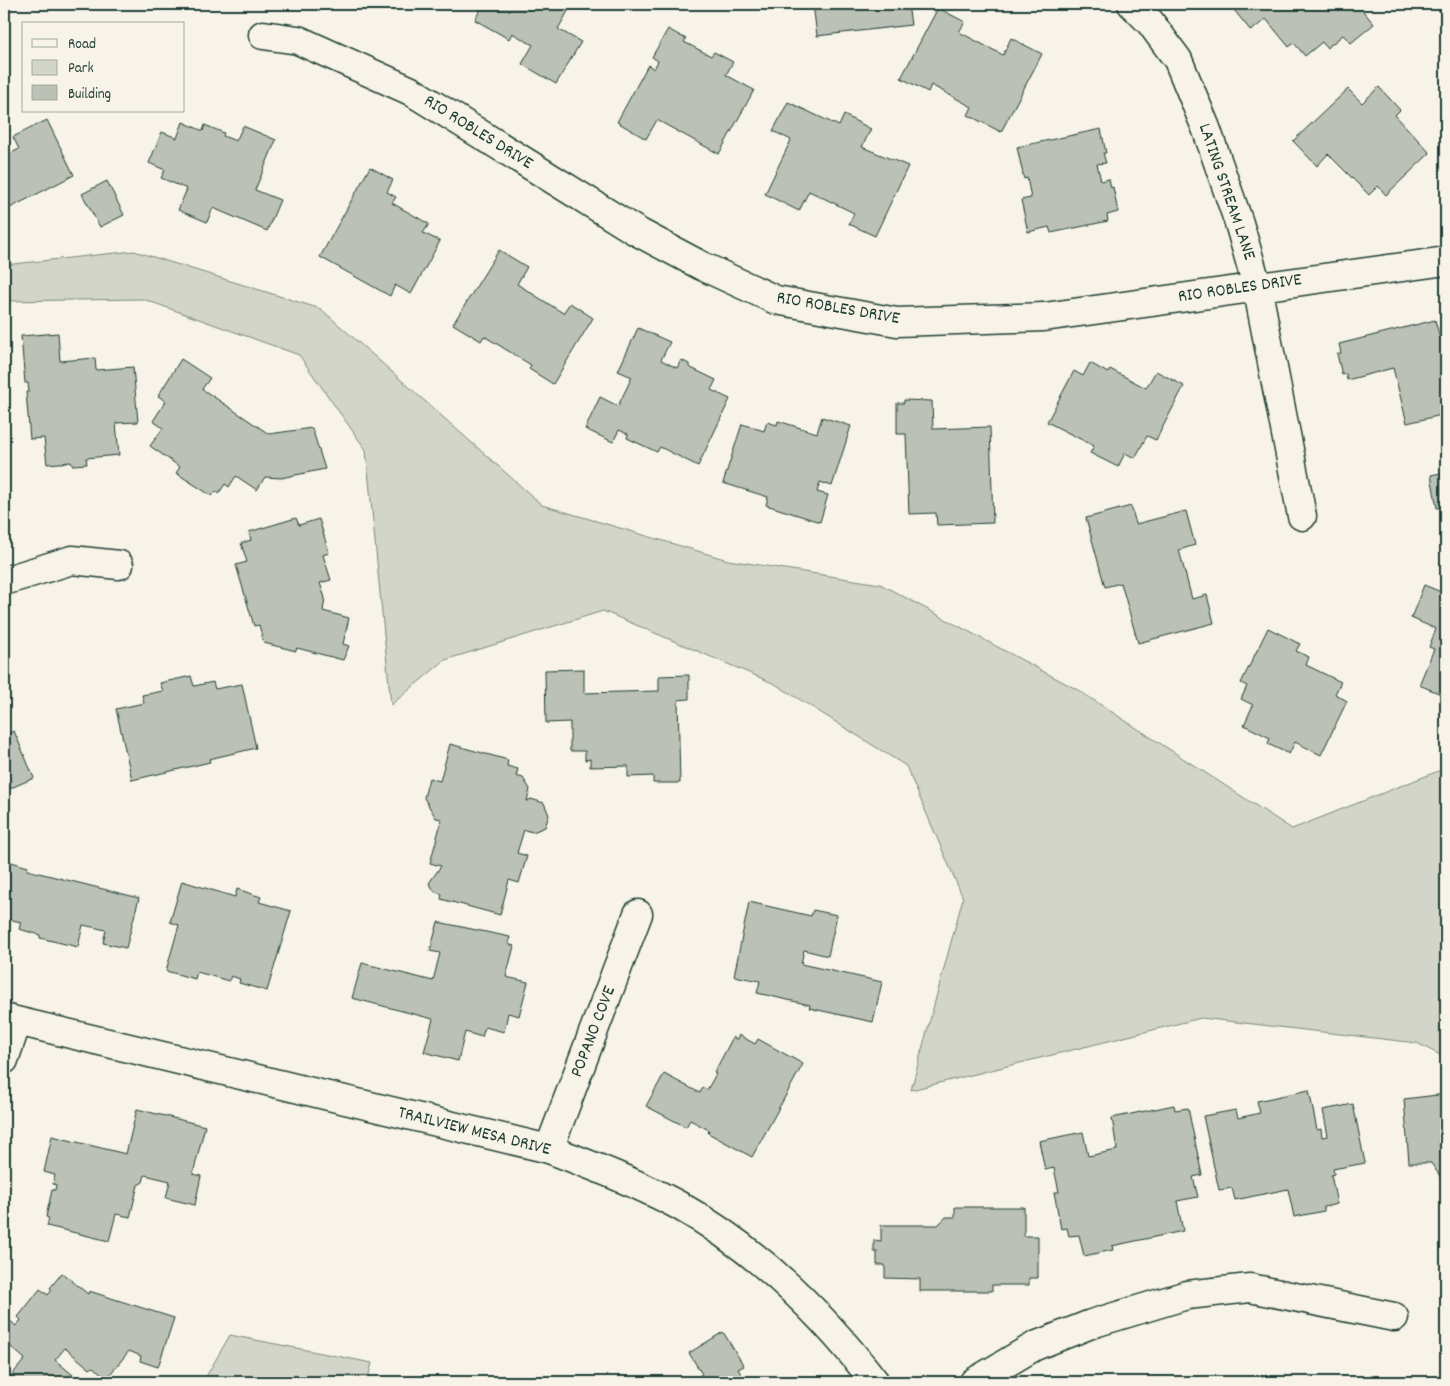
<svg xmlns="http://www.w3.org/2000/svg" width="1450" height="1386" font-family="Dekko,sans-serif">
<rect width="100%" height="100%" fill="#f7f3e8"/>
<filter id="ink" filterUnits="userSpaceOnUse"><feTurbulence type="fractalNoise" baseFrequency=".02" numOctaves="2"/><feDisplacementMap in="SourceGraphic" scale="10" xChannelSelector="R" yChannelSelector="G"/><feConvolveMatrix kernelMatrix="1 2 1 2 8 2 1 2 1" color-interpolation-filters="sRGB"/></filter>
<g filter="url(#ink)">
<g fill="#d3d5ca" stroke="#79897f">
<path d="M134 251 321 309 542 505 728 560 880 584 1078 690 1292 829 1446 768V1058L1417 1043 1201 1018 911 1090 963 898 906 766 775 684 603 611 445 660 391 705 366 450 299 355 143 299 4 301V265Z"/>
<path d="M230 1335 372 1363 367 1382H203Z"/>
</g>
<g fill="#bbc1b6" stroke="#1f3d34">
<path d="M473 4H572L558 29 581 42 556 84 522 64 533 45 512 33 509 39 475 20 481 8Z"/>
<path d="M813 4H908L911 25 817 36Z"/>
<path d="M1241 4H1357L1374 24 1351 43 1343 35 1327 48 1322 42 1305 56 1294 43 1289 47 1266 19 1251 31 1234 10Z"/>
<path d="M938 8 965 22 959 32 1003 55 1011 38 1042 54 1001 132 968 115 972 107 931 85 928 92 901 78Z"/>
<path d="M668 29 686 39 684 42 711 56 714 52 733 62 726 75 754 90 719 154 657 120 646 139 617 122 648 65 654 69 658 61 652 57Z"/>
<path d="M1379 87 1400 110 1395 115 1430 153 1386 195 1378 186 1369 195 1328 154 1317 166 1293 141 1348 89 1362 103Z"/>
<path d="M788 102 839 126 844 115 871 129 862 147 908 166 875 236 849 224 854 213 809 191 799 211 765 194 791 140 773 131Z"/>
<path d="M47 120 74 175 4 211V157L19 149 13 137Z"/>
<path d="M183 122 203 131 205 125 224 133 223 136 236 141 243 126 276 140 255 190 280 200 267 231 213 208 207 222 178 210 187 189 161 178 165 170 149 163 162 132 177 138Z"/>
<path d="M1101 129 1106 153H1103L1106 163 1097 164 1101 181 1109 179 1111 188 1113 187 1118 212 1107 215 1108 221 1051 233 1049 227 1028 232 1021 200 1031 198 1027 178 1024 179 1017 147Z"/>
<path d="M370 167 393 180 387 192 396 197 392 203 429 224 423 233 440 241 411 294 395 285 390 296 320 257Z"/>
<path d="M107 181 124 215 100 227 82 194Z"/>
<path d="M499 250 527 267 517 284 563 313 570 303 593 318 553 384 529 369 531 365 484 336 481 341 453 324Z"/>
<path d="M1435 320 1440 338 1446 337V414L1407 423 1393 368 1347 380 1346 374 1342 375 1337 354 1341 353 1339 344Z"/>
<path d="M638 328 670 342 661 360 677 368 681 360 689 364V367L716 380 711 390 730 399 698 466 660 447 657 452 627 438 628 434 619 430 613 442 585 429 600 397 618 406 632 377 618 371Z"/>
<path d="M58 333 60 361 95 358 96 370 133 367 138 422 116 423 119 455 86 458 87 464 72 465 71 462 47 464 44 438 30 439 26 392H29L28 383H25L21 336Z"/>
<path d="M181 359 210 378 202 389 269 434 312 428 325 469 281 478 265 477 257 490 236 476 229 487 225 484 219 493 216 491 212 496 176 473 180 467 150 446 163 428 153 421 166 401 158 396Z"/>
<path d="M1090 363 1108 373 1110 369 1146 388 1156 371 1184 386 1156 440 1147 436 1135 458 1125 453 1118 467 1090 453 1094 446 1047 422 1074 371 1083 376Z"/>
<path d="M904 400 932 401 933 429 990 427 993 523 937 525 936 513 909 514 906 434H897V403H904Z"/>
<path d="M822 417 851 426 832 486 820 482 817 492 828 495 820 522 766 505 768 497 723 483 742 424 764 431 767 422 777 425 778 421 817 433Z"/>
<path d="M1446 472V506L1437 508 1431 475Z"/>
<path d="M1131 506 1136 524 1186 511 1195 545 1179 550 1192 599 1207 595 1214 623 1138 643 1121 583 1105 587 1086 518Z"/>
<path d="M296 518 299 525 319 519 329 553 323 555 331 580 320 583 325 598 323 611 349 618 343 644 349 646 343 660 297 648 296 651 264 643 259 625 254 626 236 565 247 562 241 543 251 540 249 532Z"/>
<path d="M1424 585 1446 594V696L1419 685 1434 649 1429 647 1436 629 1411 618Z"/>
<path d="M1268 628 1300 644 1296 651 1309 657 1306 665 1341 682 1335 694 1347 701 1321 755 1295 742 1289 754 1268 744 1270 738 1244 725 1253 705 1241 699 1247 686 1241 683Z"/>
<path d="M584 669V693L659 691V676L689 675V699L678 700 680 783H653V776L628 777V766L590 767V759L585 760V751H570V722L546 723 545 670Z"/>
<path d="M191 676 194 686 213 682 215 689 242 684 256 748 209 759 210 762 132 780 116 709 144 703 142 695 163 691 160 683Z"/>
<path d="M14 731 34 778 4 791V735Z"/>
<path d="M450 744 508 760 507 766 518 769 516 776 523 778 530 789 527 801 531 799 544 803 549 815 545 827 533 832 524 830 517 853 527 856 519 883 509 880 500 915 441 899 442 894 435 892 429 883 441 866 430 863 442 819 436 818 424 798 429 778 440 781Z"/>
<path d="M8 861 28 867 27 870 139 898 126 948 103 943 106 930 83 925 78 947 40 938V935L19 929 21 922 4 918V878Z"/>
<path d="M182 881 235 897 237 889 261 897 259 902 291 911 267 991 239 983 240 979 231 976 229 981 197 972 195 979 166 971 179 925 170 922Z"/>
<path d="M749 902 811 916 813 910 837 915 828 956 804 950 801 964 882 982 873 1022 809 1008 810 1005 757 993 760 981 734 976Z"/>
<path d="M438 922 510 937 508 944 514 946 506 977 528 982 519 1016 508 1013 504 1032 485 1027 482 1037 465 1032 458 1061 424 1052 433 1019 352 998 362 963 433 981 440 953 430 951Z"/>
<path d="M739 1035 755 1044 758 1039 803 1064 752 1157 708 1133 709 1130 690 1120 686 1127 646 1106 664 1074 700 1093 703 1087 707 1090 716 1074 714 1073 733 1037 737 1040Z"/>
<path d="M1309 1090 1317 1130 1321 1129 1322 1137 1328 1136 1323 1110 1353 1104 1365 1163 1333 1169 1334 1174 1331 1175 1337 1204 1324 1207V1211L1294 1217 1288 1189 1235 1200 1232 1188 1219 1190 1203 1116 1236 1110 1238 1118 1260 1113 1257 1101Z"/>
<path d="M1446 1094V1185L1431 1163H1409L1404 1099Z"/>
<path d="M1174 1105 1175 1110 1188 1108 1202 1175 1193 1177 1198 1197 1177 1201 1183 1231 1112 1246 1113 1250 1084 1256 1079 1235 1069 1236 1067 1228 1061 1229 1054 1192H1059L1054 1168 1045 1170 1039 1141 1083 1132 1088 1156 1117 1150 1112 1118Z"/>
<path d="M137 1109 205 1126 193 1174 201 1176 195 1205 166 1198 170 1181 145 1175 143 1182 138 1185 130 1217 116 1214 109 1241 47 1226 49 1218 46 1217 52 1190H55L56 1185 53 1184 55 1175 44 1172 52 1136 126 1154Z"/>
<path d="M955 1207H1024V1236H1038V1278H1029V1285H992V1291H920V1279L885 1278V1265H877V1252H874V1240L881 1241V1225H938L946 1217H955Z"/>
<path d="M62 1273 88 1294 89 1291 174 1318 158 1367 140 1361 141 1356 129 1351 107 1378 93 1367 90 1369 65 1348 55 1360 73 1375 69 1382H6L25 1359 4 1341V1322L7 1318 16 1326 21 1320 18 1317 40 1289 48 1295 52 1290 50 1288Z"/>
<path d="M723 1332 744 1366 738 1369 745 1380 750 1376 754 1382H691L702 1374 689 1353Z"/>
</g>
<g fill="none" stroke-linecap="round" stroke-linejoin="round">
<g stroke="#1f3d34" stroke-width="31">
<g id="street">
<path d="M1132 4 1150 22 1178 60 1206 128 1239 223 1257 286 1302 516"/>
<path d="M263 35 298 40 411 91 636 231 702 266 776 300 897 322 1044 317 1446 261"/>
<path d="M4 581 72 560 119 565"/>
<path d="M4 1018 549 1149C593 1166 637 1183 678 1205 755 1248 821 1312 875 1382"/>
<path d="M4 1060 17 1022"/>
<path d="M549 1149 638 914"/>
<path d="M974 1382 1035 1346 1091 1324 1187 1295 1250 1288 1394 1317"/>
</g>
</g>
<use href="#street" stroke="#f7f3e8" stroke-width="28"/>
</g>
</g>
<g text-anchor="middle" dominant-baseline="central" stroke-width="4" stroke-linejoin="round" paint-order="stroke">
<g font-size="18" fill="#1f3d34" stroke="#f7f3e8">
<text transform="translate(478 133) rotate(32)">RIO ROBLES DRIVE</text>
<text transform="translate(1226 192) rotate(71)">LATING STREAM LANE</text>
<text transform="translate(1240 289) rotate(-8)">RIO ROBLES DRIVE</text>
<text transform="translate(838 309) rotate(10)">RIO ROBLES DRIVE</text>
<text transform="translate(594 1032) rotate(-69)">POPANO COVE</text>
<text transform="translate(474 1132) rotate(14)">TRAILVIEW MESA DRIVE</text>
</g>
</g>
<rect width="1450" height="1386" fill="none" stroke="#f7f3e8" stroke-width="20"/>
<rect x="10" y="10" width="1430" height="1366" fill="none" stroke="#1f3d34" stroke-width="2" filter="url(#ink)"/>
<rect x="22" y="22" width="162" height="90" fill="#f7f3e8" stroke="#a1aaa0"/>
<rect x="32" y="39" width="25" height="8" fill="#f7f3e8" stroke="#a1aaa0"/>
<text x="68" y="48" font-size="15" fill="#1f3d34">Road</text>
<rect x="32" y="60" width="25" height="15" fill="#d3d5ca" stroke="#a1aaa0"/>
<text x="68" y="72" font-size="15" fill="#1f3d34">Park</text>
<rect x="32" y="85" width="25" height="15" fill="#bbc1b6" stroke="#a1aaa0"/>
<text x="68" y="98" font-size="15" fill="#1f3d34">Building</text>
</svg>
